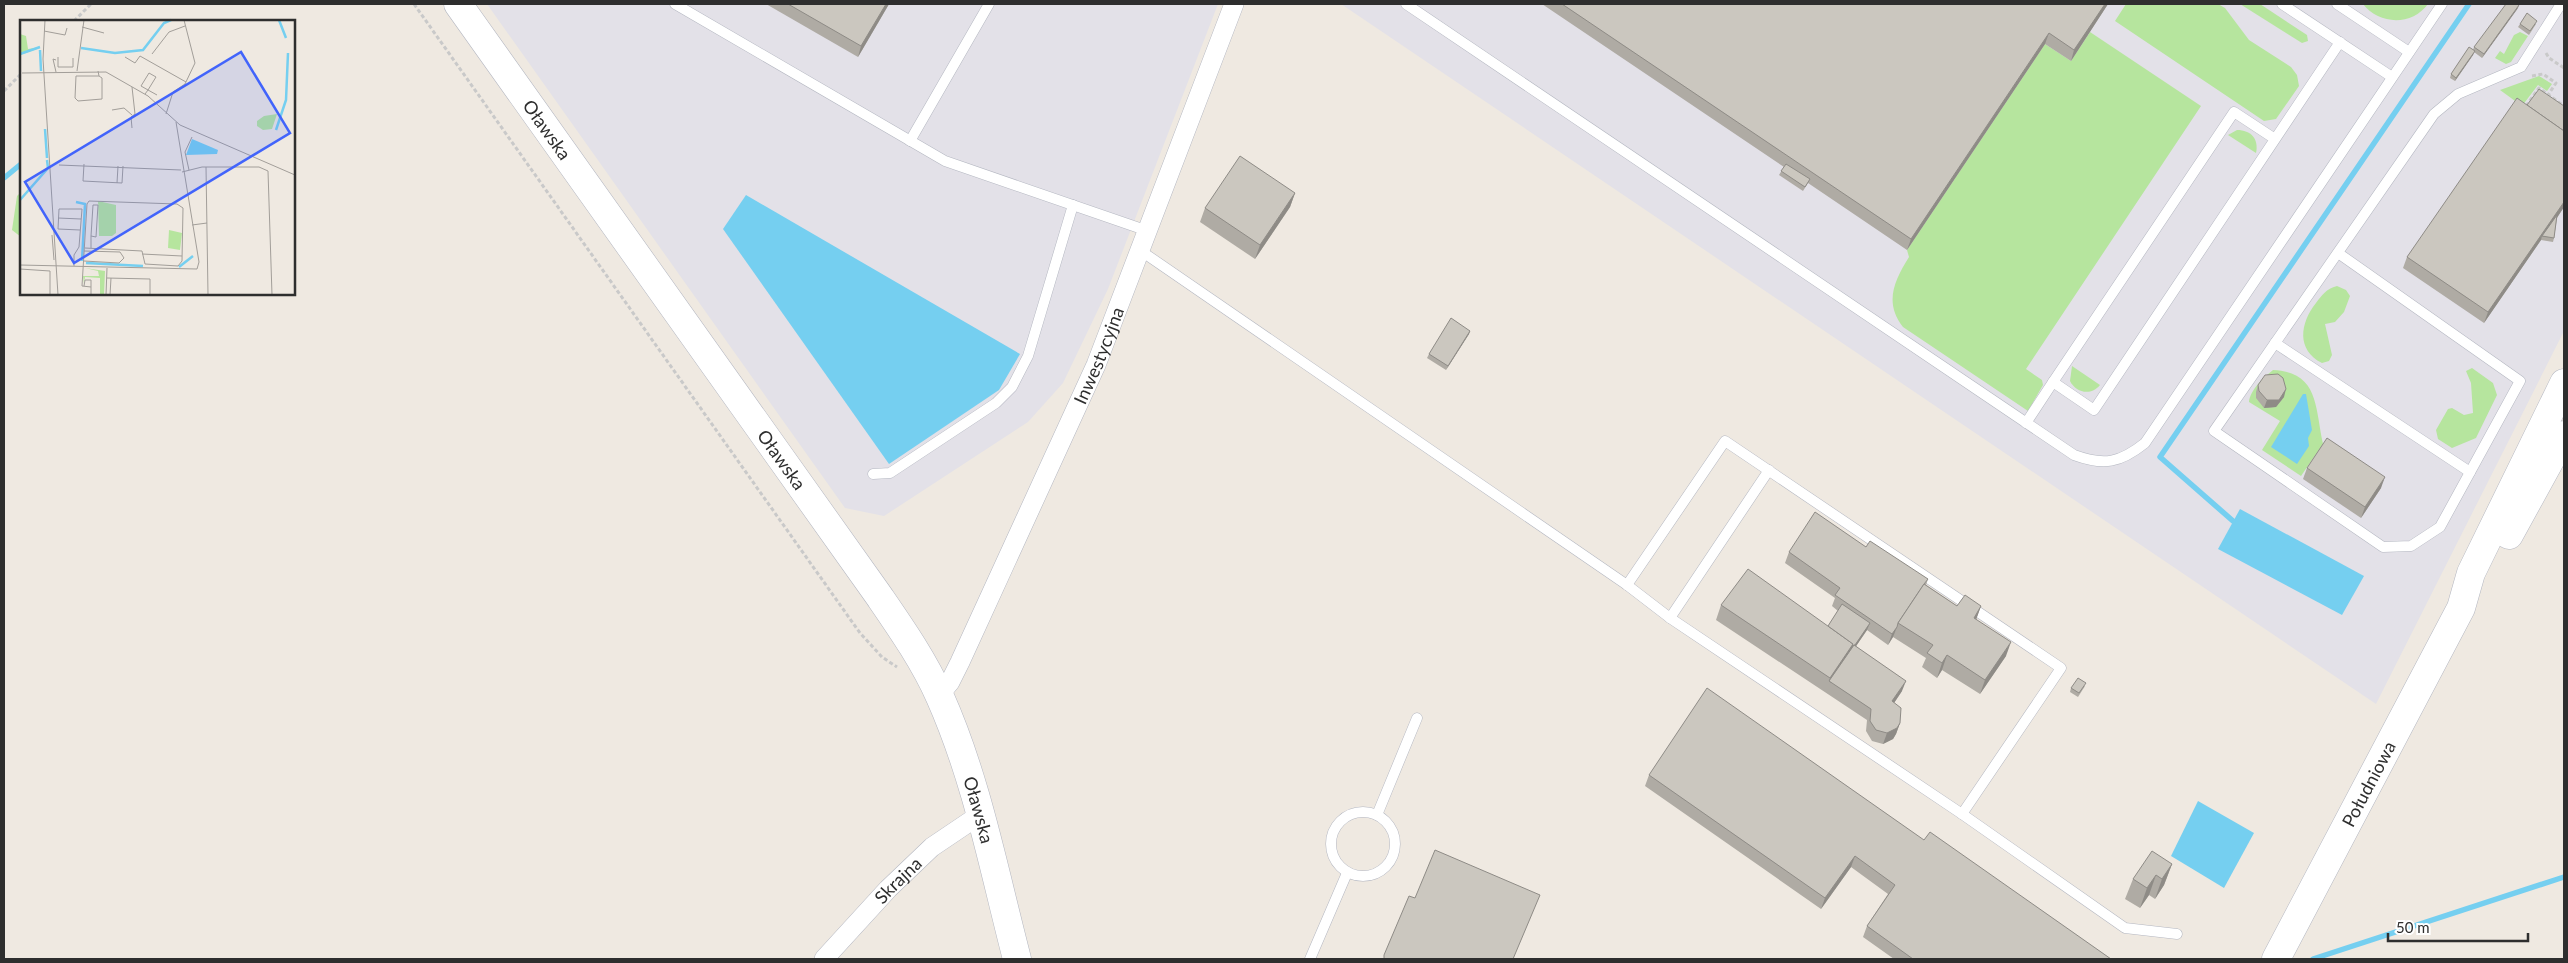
<svg xmlns="http://www.w3.org/2000/svg" width="2568" height="963" font-family="Lato,sans-serif">
<rect width="100%" height="100%" fill="#efe9e1"/>
<g fill="#e3e1e8">
<path d="M487 4H1218L1108 289 1063 383 1028 422 884 516 845 508Z"/>
<path d="M1341 4H2564V331L2376 704Z"/>
</g>
<g fill="#b6e59e">
<path d="M2126 4H2218L2225 8 2249 40 2291 67 2297 75 2299 86 2276 119 2264 121 2115 21Z"/>
<path d="M2240 4H2260L2307 35 2308 41 2302 43Z"/>
<path d="M2363 4H2428C2412 26 2379 25 2363 4Z"/>
<path d="M2090 32 2201 106 2026 369 2042 380 2043 385 2028 411 1903 327C1884 303 1894 281 1909 257L1907 250 2045 44 2071 61Z"/>
<path d="M2520 32 2528 36 2511 62 2506 64 2495 58 2500 51 2504 54 2514 35Z"/>
<path d="M2539 76 2552 84 2547 91 2538 85 2522 106 2500 90Z"/>
<path d="M2237 130C2251 130 2259 139 2256 153L2228 135Z"/>
<path d="M21 192V237L12 230 17 196Z"/>
<path d="M2337 286 2346 290 2350 296 2344 312 2335 322 2325 324 2332 355 2329 361 2322 363C2296 350 2300 323 2316 303 2322 295 2326 289 2337 286Z"/>
<path d="M2072 366 2100 385C2091 396 2076 393 2070 381Z"/>
<path d="M2472 368 2493 383 2497 395 2476 438 2452 448 2438 439 2436 430 2448 409 2452 408 2464 415 2473 413 2471 383 2466 371Z"/>
<path d="M2273 370C2319 372 2315 407 2323 444L2301 476 2262 450 2280 421 2249 402C2250 390 2264 377 2273 370Z"/>
</g>
<g fill="#75cff0">
<path d="M746 195 1020 354 999 390 889 464 723 229Z"/>
<path d="M2303 394H2306L2312 430 2308 438 2309 446 2297 464 2271 447Z"/>
<path d="M2240 509 2364 576 2342 615 2218 549Z"/>
<path d="M2198 801 2254 833 2224 888 2171 856Z"/>
</g>
<g fill="none" stroke-linecap="round" stroke-linejoin="round">
<g stroke="#75cff0" stroke-width="5.5">
<path d="M4 178 21 164"/>
<path d="M2233 521 2160 457 2469 4"/>
<path d="M2313 959 2564 877"/>
</g>
<g stroke="#b4b7c1" stroke-width="11">
<g id="lane">
<path d="M675 4 945 161 1148 231"/>
<path d="M1406 4 2074 455C2104 466 2120 463 2145 443L2442 4"/>
<path d="M2282 4 2392 77"/>
<path d="M2337 4 2409 52"/>
<path d="M2275 139 2234 112 2053 382 2094 410 2340 42"/>
<path d="M910 141 989 4"/>
<path d="M1141 251 1627 585 1670 618 1962 814 2125 928 2177 934"/>
<path d="M2338 253 2520 381 2440 527 2411 546 2383 547 2214 431 2434 114 2458 94 2521 67 2561 4"/>
<path d="M2275 343 2470 472"/>
<path d="M2026 423 2053 382"/>
<path d="M873 474 890 473 996 403 1012 387 1028 356 1073 205"/>
<path d="M1627 585 1725 441 2061 668 1962 814"/>
<path d="M1670 618 1769 470"/>
<circle cx="1363" cy="844" r="32"/>
<path d="M1377 815 1417 718"/>
<path d="M1310 959 1347 873"/>
</g>
</g>
<g stroke="#b4b7c1" stroke-width="20">
<g id="street">
<path id="s1" d="M939 695 950 682 960 662 1096 365 1234 4"/>
<path id="s2" d="M824 959 888 889 932 847 981 814"/>
</g>
</g>
<g stroke="#b4b7c1" stroke-width="29">
<g id="secondary">
<path id="s3" d="M458 4 879 596C901 628 924 661 940 697 977 780 994 871 1017 959"/>
<path d="M2509 535 2564 435"/>
<path id="s4" d="M2276 959 2461 608 2471 573 2564 383"/>
</g>
</g>
<g stroke="#c9c9c9" stroke-width="3" stroke-dasharray="4 2.5" stroke-linecap="butt">
<path d="M414 4 860 633 882 657 897 667"/>
<path d="M74 21 91 4"/>
<path d="M2546 53 2549 58 2564 68"/>
<path d="M2532 76 2543 74 2556 83 2548 95"/>
<path d="M4 91 21 74"/>
<path d="M2526 106 2539 88 2564 106"/>
</g>
<use href="#lane" stroke="#fff" stroke-width="10"/>
<use href="#street" stroke="#fff" stroke-width="19"/>
<use href="#secondary" stroke="#fff" stroke-width="28"/>
</g>
<g fill="#afaba4">
<path d="M766 4H889L858 57Z"/>
<path d="M1542 4H2108L2071 61 2045 44 1907 250 1808 183 1803 191 1779 175 1784 167Z"/>
<path d="M2518 8 2482 58 2474 52 2473 55 2455 81 2450 78 2451 74 2473 50 2474 47Z"/>
<path d="M2520 24H2536L2529 35 2518 27Z"/>
<path d="M2527 105 2564 106V207L2557 218 2554 238 2553 242 2541 240 2484 323 2403 268 2407 257Z"/>
<path d="M1295 193 1290 207 1255 259 1200 222 1205 208Z"/>
<path d="M1470 331 1469 334 1446 370 1427 358 1429 354Z"/>
<path d="M2258 385 2284 397 2276 407 2264 408 2256 398V392Z"/>
<path d="M2307 468 2381 488 2361 518 2303 479Z"/>
<path d="M1866 547 1928 579 1926 585 1957 606H1981L1976 619 2006 656 1980 694 1942 670 1937 678 1922 667 1926 658 1893 637 1888 645 1867 630 1856 646 1902 691 1894 703 1900 723 1896 734 1893 739 1883 744 1872 741 1866 731 1867 720 1716 620 1721 605 1828 626 1838 611 1832 606 1835 598 1785 563 1789 552Z"/>
<path d="M2085 686 2078 697 2070 692 2071 688Z"/>
<path d="M1649 775 1924 840 2111 959H1894L1863 937 1867 926 1888 894 1851 867 1821 909 1645 786Z"/>
<path d="M2172 864 2164 885 2155 899 2149 895 2140 908 2125 899 2133 879Z"/>
</g>
<g fill="#8e8b86">
<path d="M886 4H889L858 57 861 46Z"/>
<path d="M2105 4H2108L2071 61 2074 50Z"/>
<path d="M2519 5 2518 8 2482 58 2484 54Z"/>
<path d="M2049 33 2045 44 1907 250 1911 239Z"/>
<path d="M2475 51 2473 55 2455 81 2456 78Z"/>
<path d="M1295 193 1290 207 1255 259 1260 245Z"/>
<path d="M2564 202V207L2544 237 2542 236 2541 240 2484 323 2488 312Z"/>
<path d="M1470 331 1469 334 1446 370 1448 366Z"/>
<path d="M2286 389 2284 397 2276 407 2264 408 2267 400Z"/>
<path d="M2385 477 2381 488 2361 518 2365 507Z"/>
<path d="M1981 606 1976 620 1974 618Z"/>
<path d="M1870 623 1867 630 1831 683 1829 681 1830 678 1853 644Z"/>
<path d="M1897 627 1893 637 1888 645 1892 634Z"/>
<path d="M2011 642 2006 656 1980 694 1985 680Z"/>
<path d="M1947 655 1942 670 1937 678 1942 663Z"/>
<path d="M1906 681 1902 691 1888 712 1892 701Z"/>
<path d="M1900 723 1896 734 1893 739 1883 744 1887 733Z"/>
<path d="M1855 856 1851 867 1821 909 1825 898Z"/>
<path d="M2172 864 2164 885 2155 899 2162 879Z"/>
<path d="M2156 875 2149 895 2140 908 2147 888Z"/>
</g>
<g fill="#cbc7bf" stroke="#8e8b86">
<path d="M788 4H886L861 46Z"/>
<path d="M1562 4H2105L2074 50 2049 33 1911 239Z"/>
<path d="M2506 4H2517L2519 5 2484 54 2474 47Z"/>
<path d="M2527 13 2537 21 2530 31 2520 24Z"/>
<path d="M2469 47 2475 51 2456 78 2451 74Z"/>
<path d="M2539 89 2564 106V131L2527 105Z"/>
<path d="M2517 98 2564 131V202L2488 312 2407 257Z"/>
<path d="M1240 156 1295 193 1260 245 1205 208Z"/>
<path d="M1786 164 1810 179 1805 187 1781 171Z"/>
<path d="M2557 215 2554 238 2542 236Z"/>
<path d="M1451 318 1470 331 1448 366 1429 354Z"/>
<path d="M2278 374 2283 378 2286 389 2279 400H2267L2259 391 2258 385 2265 375Z"/>
<path d="M2327 438 2385 477 2365 507 2307 468Z"/>
<path d="M1815 512 1866 547 1870 541 1928 579 1924 584 1898 623 1897 627 1892 634 1835 595 1840 588 1789 552Z"/>
<path d="M1748 569 1853 644 1830 678 1721 605Z"/>
<path d="M1924 584 1957 606 1965 595 1981 606 1974 618 2011 642 1985 680 1947 655 1942 663 1927 653 1933 645 1898 623Z"/>
<path d="M1842 604 1870 623 1855 645H1854L1852 647 1853 644 1828 626Z"/>
<path d="M1854 645 1906 681 1892 701 1901 708 1900 723 1897 728 1887 733 1876 730 1870 721 1871 709 1829 681Z"/>
<path d="M2078 678 2086 683 2079 693 2071 688Z"/>
<path d="M1707 688 1924 840 1930 832 2111 959H1913L1867 926 1895 885 1855 856 1825 898 1649 775Z"/>
<path d="M1435 850 1540 895 1513 959H1384V955L1409 896 1415 898Z"/>
<path d="M2152 851 2172 864 2162 879 2156 875 2147 888 2133 879Z"/>
</g>
<g text-anchor="middle" dominant-baseline="central" stroke-width="4" stroke-linejoin="round" paint-order="stroke">
<g font-size="18" fill="#2e2e2e" stroke="#fff">
<text stroke="none"><textPath href="#s3" startOffset="154">Oławska</textPath></text>
<text stroke="none"><textPath href="#s1" startOffset="376">Inwestycyjna</textPath></text>
<text stroke="none"><textPath href="#s3" startOffset="559">Oławska</textPath></text>
<text stroke="none"><textPath href="#s4" startOffset="198">Południowa</textPath></text>
<text stroke="none"><textPath href="#s3" startOffset="964">Oławska</textPath></text>
<text stroke="none"><textPath href="#s2" startOffset="108">Skrajna</textPath></text>
</g>
</g>
<g transform="translate(20 20)">
<rect width="275" height="275" fill="#efe9e1"/>
<path d="M0 14 6 16 8 29 20 27V28L0 35ZM257 94 252 109 243 110 237 106V101L244 96ZM78 181 96 185V213L92 216H79ZM149 210 162 213 160 230 148 228ZM65 248 85 251 84 275H80V258L65 257 64 264 63 256H79L78 251Z" fill="#b6e59e"/>
<path d="M172 119 198 130 197 134 166 135Z" fill="#75cff0"/>
<path fill="none" stroke="#75cff0" stroke-width="2.5" d="M259 0 266 18M61 28 95 33 123 30 144 3 151 0M20 30 21 51M0 34 20 27M25 109 27 138M256 110 266 80 268 33M0 180 28 148 27 140M56 182 65 184 62 241M66 243 123 246M159 247 173 236"/>
<path fill="none" stroke="#a29e99" stroke-width="1" d="M25 0 23 39 38 275M62 7 84 13M24 11 45 15 47 8M132 34 149 12 165 6M38 37V47H53V38M105 37 115 43 120 36 166 62M36 40 33 39 36 52M57 51 64 0M2 53 86 52 128 76 160 105 275 155M56 56 55 78 58 81 82 79V58L79 56M56 56H79L78 51M112 67 115 94 111 97 112 108M125 74 128 70 136 57 129 53 121 66 128 70 137 75M92 90 104 88 112 95M146 94 153 72 165 64 175 43 164 0M64 144 63 161 102 163 103 146M39 145 161 150M186 147 188 275M169 150 165 132 172 117M162 152 182 147H239L248 151 252 275M97 163 98 146M38 198 61 199M172 205 187 203M32 215 34 240M65 228 122 231 125 244 158 246 162 241 163 188 157 184 69 181 67 184 62 266 71 267V275M71 228V216L73 185H78L76 217 71 216M122 234 162 236M64 241 99 243 104 238 100 232 64 231M0 245 177 249 179 242 156 102M54 246V235L59 227 62 189H39L38 209 60 210M0 249 30 251V275M87 258 130 259V275M64 266 65 260H71V267M86 275 87 248M90 275 91 258"/>
<path fill="#4264fb" fill-opacity="0.15" stroke="#4264fb" stroke-width="2.5" d="M221 32 270 113 54 243 5 162Z"/>
<rect width="275" height="275" fill="none" stroke="#2e2e2e" stroke-width="2.5"/>
</g>
<rect width="2568" height="963" fill="none" stroke="#2e2e2e" stroke-width="10"/>
<path d="M2388 933v8h140v-8" fill="none" stroke="#2e2e2e" stroke-width="2.5"/>
<text x="2396" y="933" font-size="15" fill="#2e2e2e" stroke="#ffffff" stroke-width="4" paint-order="stroke">50 m</text>
</svg>
